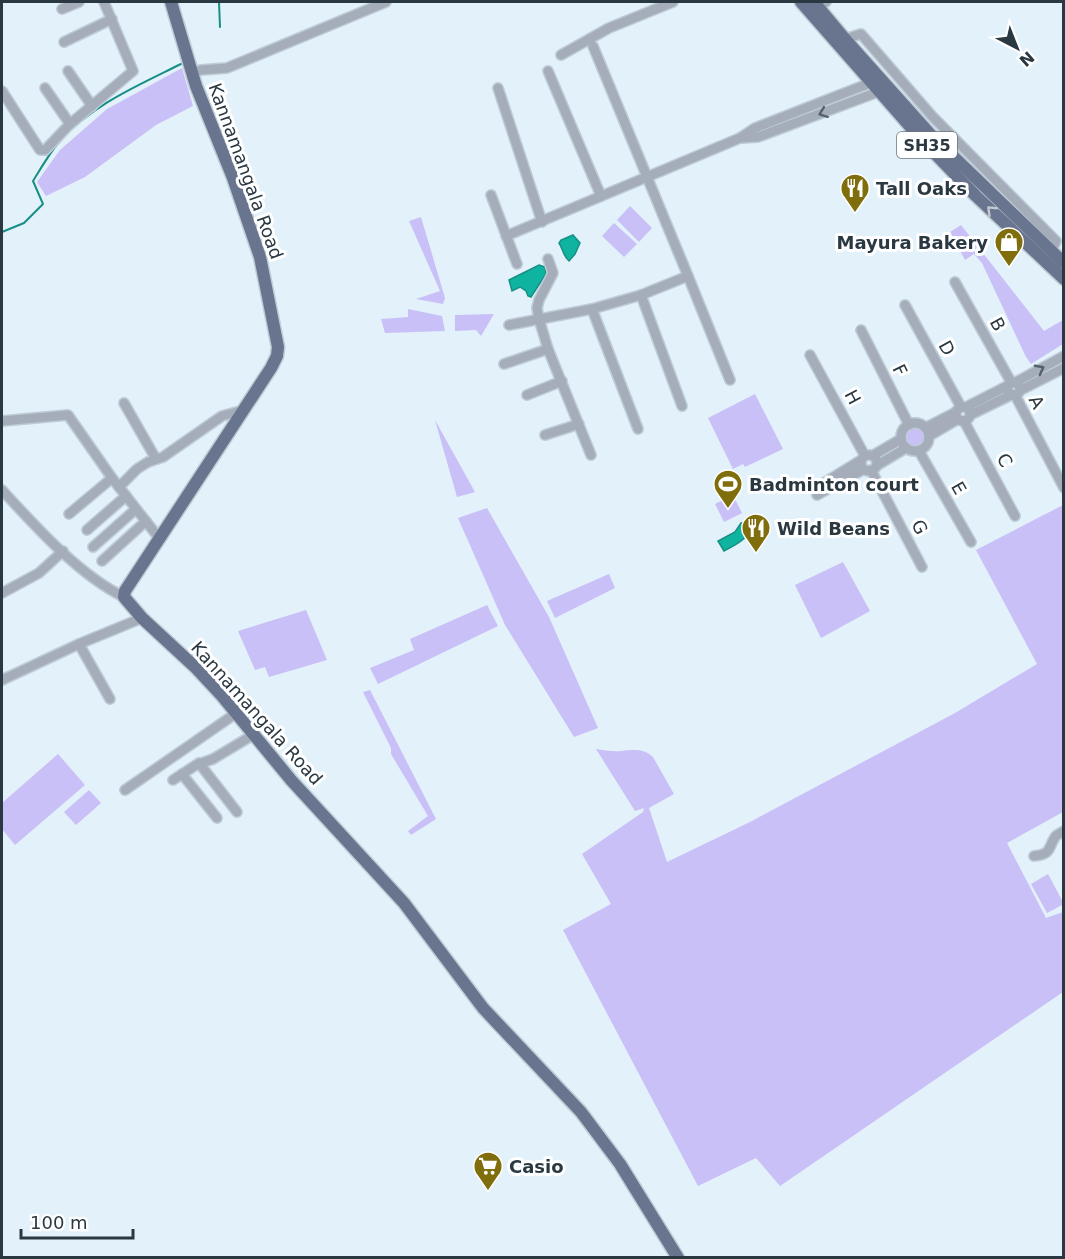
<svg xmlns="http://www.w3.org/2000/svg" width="1065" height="1259" font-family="'DejaVu Sans',sans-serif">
<rect width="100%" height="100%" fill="#e3f1fb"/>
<g fill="#c9c0f7">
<path d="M182 68 193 106 156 125 85 177 46 196 37 182 60 150 107 109Z"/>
<path d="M630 206 652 228 639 242 617 220Z"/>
<path d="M421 217 445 298 443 304 416 299 440 291 409 221Z"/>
<path d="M614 223 637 244 624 257 602 236Z"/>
<path d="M961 225 1044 331 1063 320V344L1031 364 1026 357 982 263 974 254 965 260 950 232Z"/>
<path d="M408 309 442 316 445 331 385 333 381 319 408 317Z"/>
<path d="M494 314 481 336 476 330 455 331V315Z"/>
<path d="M755 394 783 449 745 467 743 464 733 469 708 418Z"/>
<path d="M435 420 475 492 457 497Z"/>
<circle cx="915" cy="437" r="10"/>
<path d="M733 495 742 513 724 522 715 504Z"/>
<path d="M1063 505V812L1007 843 1046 918 1063 912V992L780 1186 756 1158 698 1186 563 930 611 904 582 854 643 812 644 808 635 811 596 749C604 750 613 752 621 751 634 750 643 748 653 757L674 794 649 808 667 862 750 822 955 713 1037 664 976 550Z"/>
<path d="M487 508 549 617 598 728 574 737 505 625 458 518Z"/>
<path d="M843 562 870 611 821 638 795 585Z"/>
<path d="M609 574 615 588 555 618 547 601Z"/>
<path d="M487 605 498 626 378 684 370 668 414 650 410 639Z"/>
<path d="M306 610 327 660 269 677 265 667 255 670 238 631Z"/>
<path d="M370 690 436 819 411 835 408 831 428 816 391 754V748L363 692Z"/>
<path d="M58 754 85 785 15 845 2 829V803Z"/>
<path d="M89 790 101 803 76 825 64 812Z"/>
<path d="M1048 874 1064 904 1047 913 1031 884Z"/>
</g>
<g fill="#0fb4a1" stroke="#178f84" stroke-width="1.5">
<path d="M573 235 580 243 575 254 569 261C563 256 563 249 559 243L561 240Z"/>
<path d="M539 265 545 267 546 274 531 297 528 296 526 291 520 287 512 291 509 280Z"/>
<path d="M751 521C750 539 739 543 724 551L718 541 735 532 741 523Z"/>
</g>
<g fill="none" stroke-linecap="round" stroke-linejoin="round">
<g stroke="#178f84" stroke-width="2">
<path d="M219 2 220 27"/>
<path d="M2 232 24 223 43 204 33 181C41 168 49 154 59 142 91 105 139 85 181 64"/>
</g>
<g stroke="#beccd6" stroke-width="12">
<g id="minor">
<path d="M818 7 826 2"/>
<path d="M62 9 79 2"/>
<path d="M845 39 861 34 932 116 1056 241 1052 250"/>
<path d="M64 42 112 19"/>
<path d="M593 46 688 276"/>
<path d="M561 55 609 28 673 2"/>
<path d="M68 71 92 106"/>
<path d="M548 71 601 196"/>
<path d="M192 73 201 70 227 68 386 2"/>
<path d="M45 88 70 124"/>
<path d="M498 88 542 222"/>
<path d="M2 91 40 150H45L70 124 133 71 104 2"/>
<path d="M742 138 758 137 878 92"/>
<path d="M491 195 517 264"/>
<path d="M506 236 740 138 755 128 870 83"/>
<path d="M548 259 553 273 539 300 537 308 539 319 548 349 591 455"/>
<path d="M955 282 1011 382"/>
<path d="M641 295 682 406"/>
<path d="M905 305 961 407"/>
<path d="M592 309 638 429"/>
<path d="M509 325 592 309 641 295 688 276 730 380"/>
<path d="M861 330 909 425"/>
<path d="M810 355 865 456"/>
<path d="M504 364 548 349"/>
<path d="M1021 390 1064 368"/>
<path d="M527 395 562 381"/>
<path d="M1011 395 1007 390 1009 384 1016 382 1064 356"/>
<path d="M1015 395 1064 488"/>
<path d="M124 403 156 459"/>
<path d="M966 407 1007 386"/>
<circle cx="963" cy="414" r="7"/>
<path d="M970 415 1011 395 1018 394 1021 388 1016 382"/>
<path d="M2 421 68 415 112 478 159 538"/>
<path d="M964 421 1015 516"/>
<circle cx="915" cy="437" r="14"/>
<path d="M925 428 956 412"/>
<path d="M545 435 579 424"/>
<path d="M929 436 958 419"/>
<path d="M919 451 971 542"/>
<circle cx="869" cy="463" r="8"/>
<path d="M872 456 901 439"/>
<path d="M876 466 906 448"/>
<path d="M871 470 922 567"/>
<path d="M119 487 137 469 148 462 163 457 222 416 244 410"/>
<path d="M813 487 819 486 861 460"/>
<path d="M2 490C35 526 79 575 124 597"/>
<path d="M817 495 864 469"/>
<path d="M69 514 112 478"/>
<path d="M87 530 126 496"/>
<path d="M93 547 136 509"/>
<path d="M102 561 146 521"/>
<path d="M2 593 39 573 63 551"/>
<path d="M79 644 110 699"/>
<path d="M2 680 79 644 142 618"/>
<path d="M199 763 237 812"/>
<path d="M182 774 217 818"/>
<path d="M173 780 196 765 213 759 253 735"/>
<path d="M125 790 235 714"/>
<path d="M1034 856C1052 854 1048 848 1055 837 1057 834 1061 833 1064 831"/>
</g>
</g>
<g stroke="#beccd6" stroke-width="15">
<g id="major">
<path d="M171 2 196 86 233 178 260 257 278 347 277 356 271 368 125 591 124 597 142 618 195 667 222 696 291 780 404 903 483 1008 581 1112 620 1164 678 1258"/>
<path d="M801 2 922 140 976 196 1064 279"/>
<path d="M814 2 845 39 930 134 1064 263"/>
</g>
</g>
<use href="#minor" stroke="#a5adbb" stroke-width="9"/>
<use href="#major" stroke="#69758f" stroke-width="12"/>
</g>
<defs><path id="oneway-chevron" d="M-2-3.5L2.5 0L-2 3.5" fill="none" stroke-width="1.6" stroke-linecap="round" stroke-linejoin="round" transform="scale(1.5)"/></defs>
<g stroke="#55616c">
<use href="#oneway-chevron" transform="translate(823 113) rotate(159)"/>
<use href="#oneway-chevron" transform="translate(1040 369) rotate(-28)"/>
</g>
<use stroke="#c3c8d2" href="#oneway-chevron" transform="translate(991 210) rotate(-136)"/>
<defs>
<g id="restaurant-pin" transform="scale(1.5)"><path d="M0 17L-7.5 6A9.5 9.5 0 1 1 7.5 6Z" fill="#7f6e0b" stroke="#fff"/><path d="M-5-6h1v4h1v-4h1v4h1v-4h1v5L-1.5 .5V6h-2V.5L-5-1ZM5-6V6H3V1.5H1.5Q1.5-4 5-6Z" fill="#fff"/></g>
<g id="shop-pin" transform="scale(1.5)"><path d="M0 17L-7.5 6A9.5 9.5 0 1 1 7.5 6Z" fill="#7f6e0b" stroke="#fff"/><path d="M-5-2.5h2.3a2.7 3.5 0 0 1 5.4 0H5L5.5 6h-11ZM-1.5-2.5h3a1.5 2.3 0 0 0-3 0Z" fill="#fff"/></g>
<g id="stadium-pin" transform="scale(1.5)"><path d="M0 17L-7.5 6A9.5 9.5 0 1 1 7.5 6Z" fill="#7f6e0b" stroke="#fff"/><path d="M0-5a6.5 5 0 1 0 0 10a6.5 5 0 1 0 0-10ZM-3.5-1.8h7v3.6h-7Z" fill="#fff"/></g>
<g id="supermarket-pin" transform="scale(1.5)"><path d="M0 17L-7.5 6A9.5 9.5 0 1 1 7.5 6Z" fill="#7f6e0b" stroke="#fff"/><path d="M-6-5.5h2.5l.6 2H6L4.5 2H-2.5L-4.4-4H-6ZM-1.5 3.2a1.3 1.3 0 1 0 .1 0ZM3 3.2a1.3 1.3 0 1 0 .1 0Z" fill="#fff"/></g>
</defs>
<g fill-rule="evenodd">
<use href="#restaurant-pin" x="855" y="188"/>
<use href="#shop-pin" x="1009" y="242"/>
<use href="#stadium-pin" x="728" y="484"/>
<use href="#restaurant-pin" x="756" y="528"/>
<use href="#supermarket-pin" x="488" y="1166"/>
</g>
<g text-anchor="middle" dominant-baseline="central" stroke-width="6" stroke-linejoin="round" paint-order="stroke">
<rect fill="#fff" stroke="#6a747b" stroke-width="1.5" x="897" y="132" width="60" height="26" rx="4.5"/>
<g font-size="16" font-weight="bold" fill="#2a3842">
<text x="927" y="145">SH35</text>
</g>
<g font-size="18" fill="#2a3842" stroke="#fff">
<text transform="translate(246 171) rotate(70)">Kannamangala Road</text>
<text transform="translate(998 324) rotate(61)">B</text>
<text transform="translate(947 348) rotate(61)">D</text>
<text transform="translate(900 370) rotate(64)">F</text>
<text transform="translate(853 397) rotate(62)">H</text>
<text transform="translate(1037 402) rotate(62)">A</text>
<text transform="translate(1005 460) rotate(62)">C</text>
<text transform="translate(959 488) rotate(60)">E</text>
<text transform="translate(920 527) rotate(64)">G</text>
<text transform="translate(257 713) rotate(48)">Kannamangala Road</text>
</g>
<g font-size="18" font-weight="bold" fill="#2a3842" stroke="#fff" text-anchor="start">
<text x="876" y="188">Tall Oaks</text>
<text x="988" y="242" text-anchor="end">Mayura Bakery</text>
<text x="749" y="484">Badminton court</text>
<text x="777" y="528">Wild Beans</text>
<text x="509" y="1166">Casio</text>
</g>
</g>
<rect width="1065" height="1259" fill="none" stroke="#2a3842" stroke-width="6"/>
<g transform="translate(1017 48) rotate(138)" stroke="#ffffff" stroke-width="4.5" paint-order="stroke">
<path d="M0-4.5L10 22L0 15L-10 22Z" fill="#2a3842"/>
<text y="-9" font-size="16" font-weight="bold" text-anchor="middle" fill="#2a3842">N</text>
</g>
<path d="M21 1229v9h112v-9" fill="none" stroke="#2a3842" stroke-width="3"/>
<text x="30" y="1229" font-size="18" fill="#2a3842" stroke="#ffffff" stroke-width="4.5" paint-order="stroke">100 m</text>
</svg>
